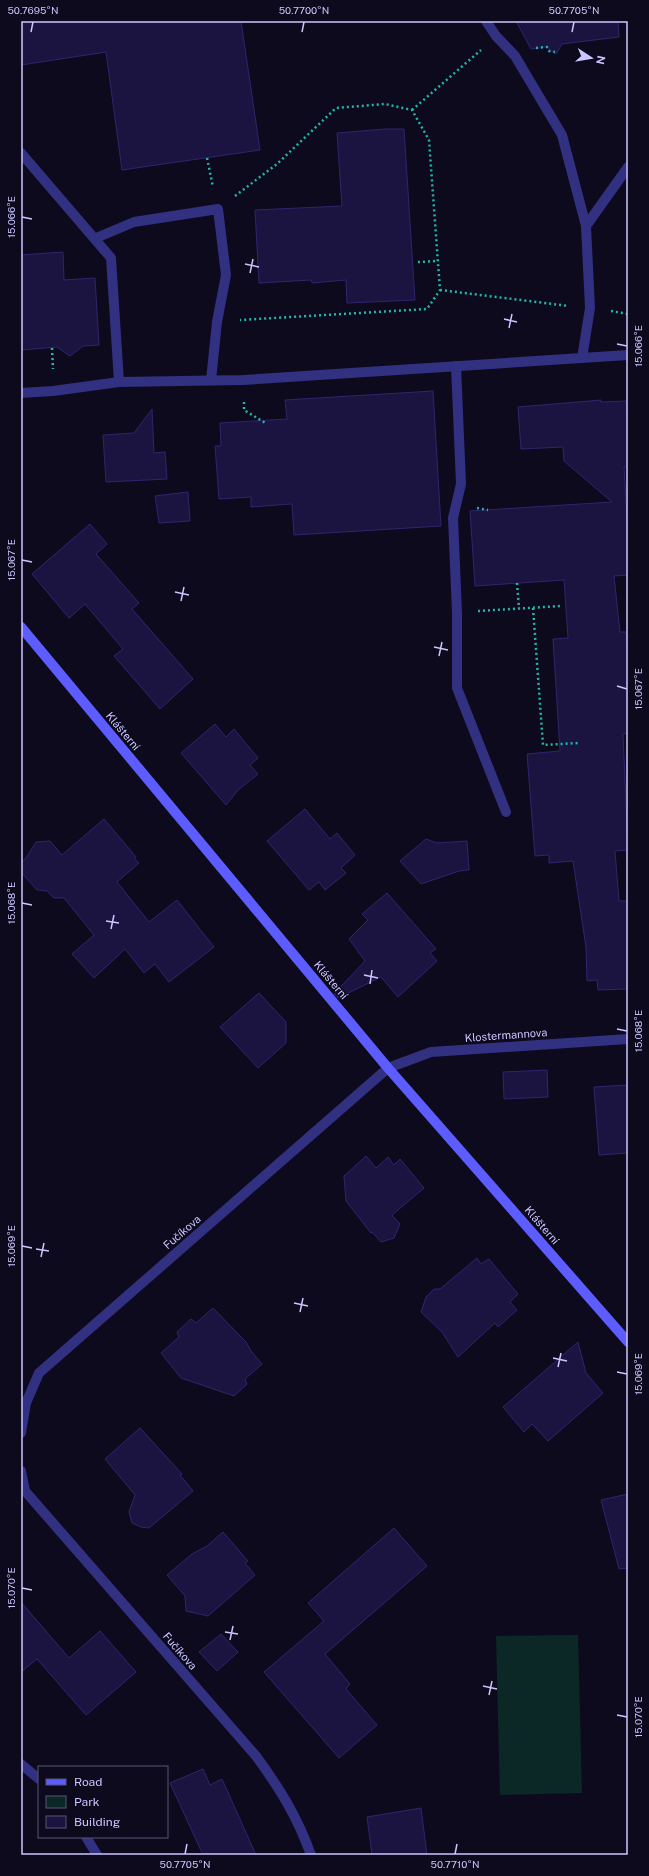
<svg xmlns="http://www.w3.org/2000/svg" width="649" height="1876" font-family="'Public Sans',sans-serif">
<rect width="100%" height="100%" fill="#0d0a1d"/>
<path fill="#0c2826" d="M578 1635 582 1793 500 1795 496 1636Z"/>
<g fill="#1c1440" stroke="#31246e">
<path d="M21 21H241L260 150 122 170 106 52 21 65Z"/>
<path d="M516 21H618L619 37 562 44 556 54 546 47 531 49Z"/>
<path d="M385 129H404L415 300 347 303 346 280 312 283 311 280 259 283 255 210 342 206 337 133Z"/>
<path d="M63 252 64 280 95 278 99 345 83 346 70 356 57 347 21 350V255Z"/>
<path d="M433 391 441 526 294 535 292 504 251 507V497L219 499 215 446H221L220 423 287 419 285 400Z"/>
<path d="M601 400V402L626 401 628 417V467H624L628 536V575L614 576 620 632H626L628 655V733L623 734 628 850 615 851 619 901H628V989L598 990 597 980 587 981 586 947 573 861 549 863V855L535 856 527 754 560 751 553 639 568 638 564 580 475 586 470 511 612 502 564 461 563 447 521 449 518 407Z"/>
<path d="M152 409 154 453 165 452 167 479 106 482 103 435 134 433Z"/>
<path d="M188 492 190 521 159 523 155 496Z"/>
<path d="M90 524 107 544 96 554 139 603 132 609 193 679 160 709 114 656 123 649 85 604 69 618 32 574Z"/>
<path d="M215 724 226 737 234 729 258 758 250 765 258 774 238 790 226 805 181 753Z"/>
<path d="M305 809 330 839 337 833 355 855 341 868 346 873 325 890 319 882 309 890 267 841Z"/>
<path d="M104 819 136 857 134 858 139 863 117 882 149 922 177 900 214 947 169 982 155 964 144 973 125 949 94 978 72 954 94 935 64 898H54L47 891 37 890 21 872V863L26 858 36 842 50 841 62 855Z"/>
<path d="M426 839 437 843 467 841 469 870 459 871 421 884 400 861Z"/>
<path d="M387 893 436 949 430 953 437 961 398 997 381 977 338 998 334 994 365 961 349 939 368 920 362 914Z"/>
<path d="M259 993 286 1022V1043L258 1068 220 1027Z"/>
<path d="M547 1070 548 1097 504 1099 503 1072Z"/>
<path d="M628 1085V1153L599 1155 594 1087Z"/>
<path d="M366 1156 376 1168 388 1157 394 1165 400 1159 424 1188 392 1215 400 1224 394 1238 381 1242 372 1232 371 1233 346 1201 344 1176Z"/>
<path d="M477 1258 481 1264 489 1259 518 1294 510 1302 517 1310 498 1327 495 1323 458 1357 442 1332 421 1312 426 1297 434 1289H440Z"/>
<path d="M213 1308 246 1342 251 1351 262 1364 245 1379 247 1384 234 1396 181 1378 161 1353 179 1337 177 1332 191 1319 196 1323Z"/>
<path d="M578 1342 586 1373 603 1393 548 1441 532 1424 524 1432 503 1407Z"/>
<path d="M140 1428 182 1474 180 1475 193 1491 149 1528 141 1527 132 1523 129 1512 135 1495 105 1459Z"/>
<path d="M628 1494V1568L619 1569 601 1500Z"/>
<path d="M394 1528 427 1566 325 1654 350 1684 346 1689 377 1725 339 1758 264 1672 324 1621 308 1603Z"/>
<path d="M223 1532 248 1561 245 1563 255 1575 208 1616 186 1611 185 1596 167 1575 192 1554 207 1546Z"/>
<path d="M21 1602 69 1658 100 1631 136 1672 86 1715 37 1659 21 1672Z"/>
<path d="M221 1634 238 1652 217 1671 199 1652Z"/>
<path d="M203 1769 210 1785 222 1779 256 1855H203L170 1783Z"/>
<path d="M421 1808 427 1855H372L367 1817Z"/>
</g>
<g fill="none" stroke-linecap="round" stroke-linejoin="round">
<g stroke="#22b7aa" stroke-width="2.5" stroke-dasharray="2 3" stroke-linecap="butt">
<path d="M536 48 547 47 549 51 555 52"/>
<path d="M412 110 481 50"/>
<path d="M207 158 213 187"/>
<path d="M235 196 277 164 336 108 385 104 412 110 429 140 440 290 427 309 240 320"/>
<path d="M418 262 437 261"/>
<path d="M440 290 569 306"/>
<path d="M611 311 628 314"/>
<path d="M52 348 53 369"/>
<path d="M244 402V410L267 424"/>
<path d="M477 508 488 510"/>
<path d="M517 583 519 608"/>
<path d="M533 608 543 745 578 743"/>
<path d="M478 611 561 606"/>
</g>
<g stroke="#313081" stroke-width="10">
<path d="M486 21 496 36 515 56 562 135 586 226 590 308 582 358"/>
<path d="M21 153 111 258 119 382"/>
<path d="M586 226 628 167"/>
<path d="M96 238 134 222 218 209 226 275 217 322 211 380"/>
<path d="M456 366 461 484 453 518 457 613V688L506 812"/>
<path d="M21 393 53 391 119 382 243 380 628 355"/>
</g>
<g stroke="#313081" stroke-width="10">
<path d="M21 1433 26 1403 39 1373 388 1068 431 1052 628 1039"/>
<path d="M21 1471 25 1491 256 1756C280 1789 297 1816 311 1855"/>
<path d="M21 1764 39 1779"/>
<path d="M86 1837 97 1855"/>
</g>
<path stroke="#5d5dff" stroke-width="10" d="M21 627 388 1068 628 1342"/>
</g>
<path fill="none" stroke="#cbc6ff" stroke-width="1.5" d="M31 32 33 22M302 32 304 22M572 32 574 22M22 217 32 219M245 264 259 267M250 273 253 259M504 319 517 322M509 328 512 314M617 344 627 346M22 560 32 562M175 592 189 595M181 601 184 587M434 647 448 650M439 656 442 642M617 686 627 689M22 903 32 905M106 921 119 923M111 929 114 915M364 975 378 978M370 984 372 970M617 1029 627 1031M22 1246 32 1248M36 1249 49 1251M41 1257 44 1243M294 1303 308 1306M300 1312 303 1298M553 1358 567 1361M558 1367 561 1353M617 1372 627 1374M22 1588 32 1590M225 1632 238 1634M230 1640 233 1626M483 1686 497 1689M489 1695 492 1681M617 1715 627 1717M185 1854 187 1844M455 1854 457 1844"/>
<g text-anchor="middle" dominant-baseline="central" stroke-width="3" stroke-linejoin="round" paint-order="stroke">
<g font-size="11" fill="#cbc6ff" stroke="#0d0a1d">
<text transform="translate(123 731) rotate(50)">Klášterní</text>
<text transform="translate(331 980) rotate(50)">Klášterní</text>
<text transform="translate(506 1035) rotate(-4)">Klostermannova</text>
<text transform="translate(542 1225) rotate(49)">Klášterní</text>
<text transform="translate(182 1232) rotate(-41)">Fučíkova</text>
<text transform="translate(180 1651) rotate(49)">Fučíkova</text>
</g>
</g>
<rect width="649" height="1876" fill="none" stroke="#0d0a1d" stroke-width="44"/>
<rect x="38" y="1766" width="130" height="72" fill="#0d0a1d" stroke="#595577"/>
<rect x="46" y="1779" width="20" height="6" fill="#5d5dff" stroke="#595577"/>
<text x="74" y="1786" font-size="12" fill="#cbc6ff">Road</text>
<rect x="46" y="1796" width="20" height="12" fill="#0c2826" stroke="#595577"/>
<text x="74" y="1806" font-size="12" fill="#cbc6ff">Park</text>
<rect x="46" y="1816" width="20" height="12" fill="#1c1440" stroke="#595577"/>
<text x="74" y="1826" font-size="12" fill="#cbc6ff">Building</text>
<g transform="translate(591 58) rotate(102)" stroke="#0d0a1d" stroke-width="3" paint-order="stroke">
<path d="M0-3L7 15L0 10L-7 15Z" fill="#cbc6ff"/>
<text y="-6" font-size="11" font-weight="bold" text-anchor="middle" fill="#cbc6ff">N</text>
</g>
<rect x="22" y="22" width="605" height="1832" fill="none" stroke="#cbc6ff" stroke-width="1.5"/>
<g font-size="10" text-anchor="middle" fill="#cbc6ff">
<text x="33" y="14">50.7695°N</text>
<text x="304" y="14">50.7700°N</text>
<text x="574" y="14">50.7705°N</text>
<text transform="translate(11 217) rotate(-90)" y="4">15.066°E</text>
<text transform="translate(638 346) rotate(-90)" y="4">15.066°E</text>
<text transform="translate(11 560) rotate(-90)" y="4">15.067°E</text>
<text transform="translate(638 689) rotate(-90)" y="4">15.067°E</text>
<text transform="translate(11 903) rotate(-90)" y="4">15.068°E</text>
<text transform="translate(638 1031) rotate(-90)" y="4">15.068°E</text>
<text transform="translate(11 1246) rotate(-90)" y="4">15.069°E</text>
<text transform="translate(638 1374) rotate(-90)" y="4">15.069°E</text>
<text transform="translate(11 1588) rotate(-90)" y="4">15.070°E</text>
<text transform="translate(638 1717) rotate(-90)" y="4">15.070°E</text>
<text x="185" y="1868">50.7705°N</text>
<text x="455" y="1868">50.7710°N</text>
</g>
</svg>
